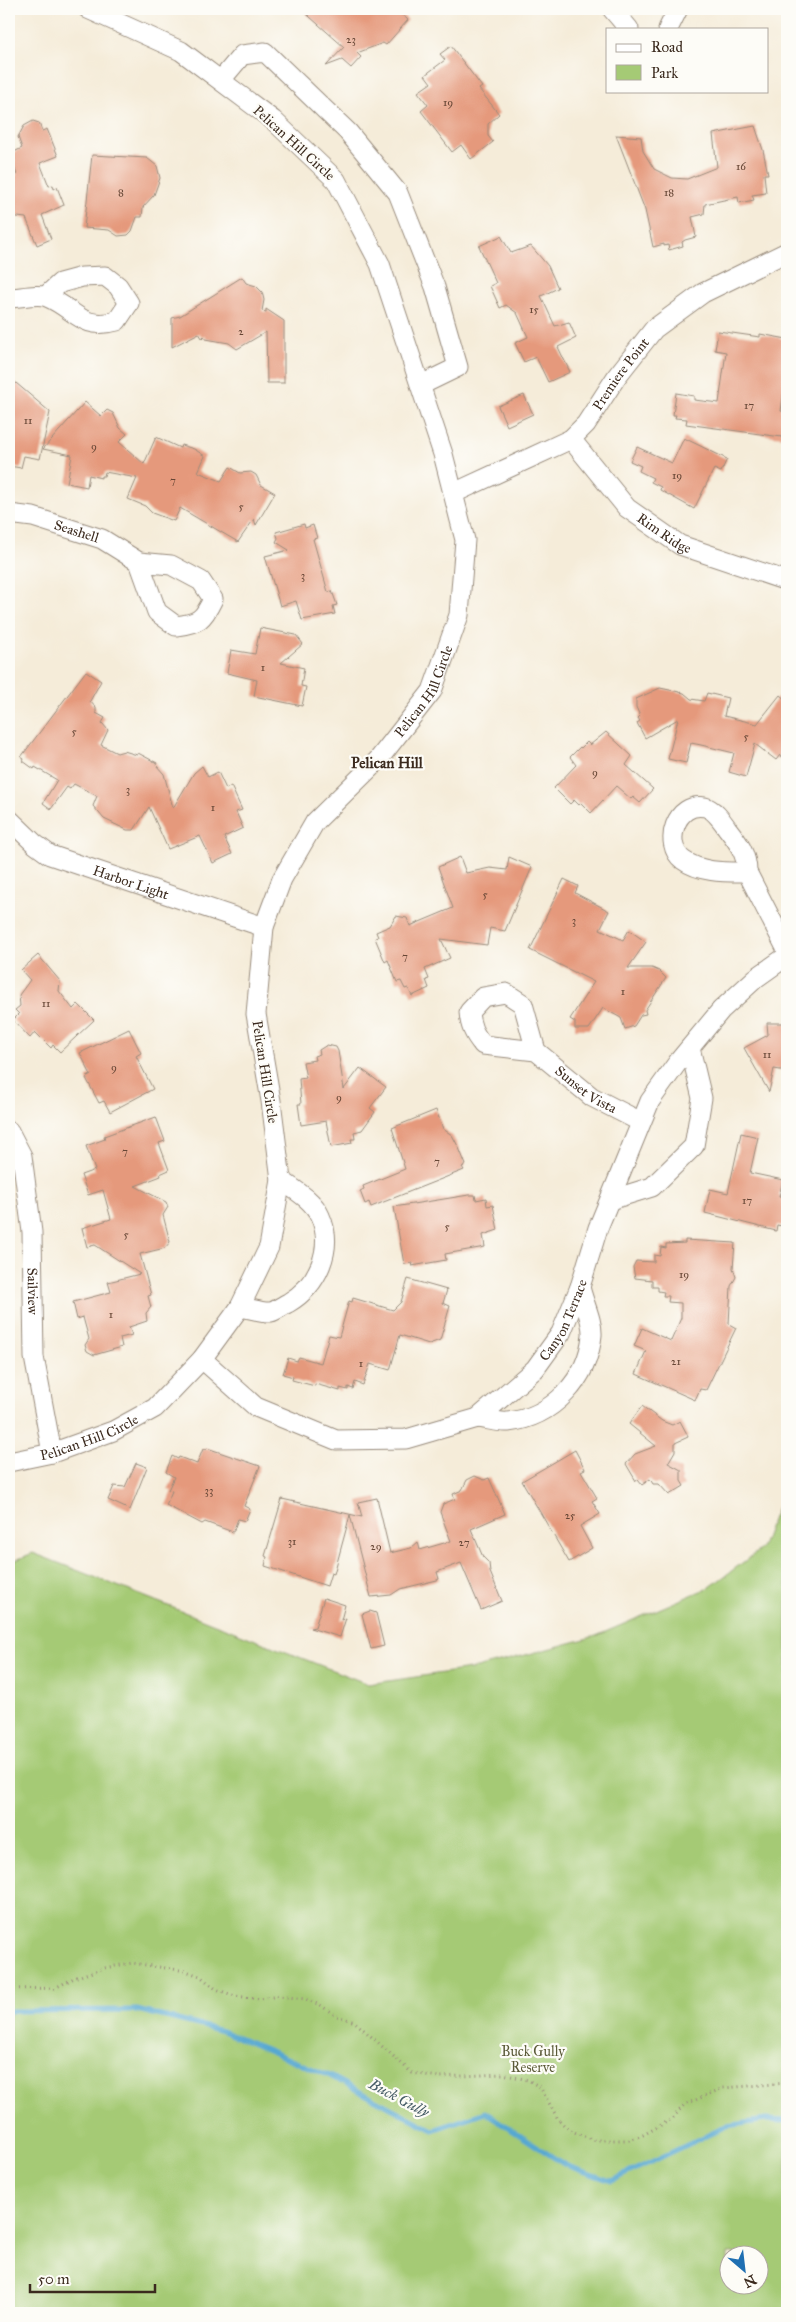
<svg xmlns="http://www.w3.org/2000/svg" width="796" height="2322" font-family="'IM FELL Great Primer',serif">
<rect width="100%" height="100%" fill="#fdfcf7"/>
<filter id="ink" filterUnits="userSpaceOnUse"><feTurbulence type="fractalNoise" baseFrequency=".02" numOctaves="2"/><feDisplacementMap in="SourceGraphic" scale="10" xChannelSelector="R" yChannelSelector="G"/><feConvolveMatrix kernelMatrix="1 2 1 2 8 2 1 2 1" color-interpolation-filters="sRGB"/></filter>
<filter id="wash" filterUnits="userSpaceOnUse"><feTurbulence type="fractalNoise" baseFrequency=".0096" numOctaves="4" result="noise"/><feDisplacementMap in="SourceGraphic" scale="20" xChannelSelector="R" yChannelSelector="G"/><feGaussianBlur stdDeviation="1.12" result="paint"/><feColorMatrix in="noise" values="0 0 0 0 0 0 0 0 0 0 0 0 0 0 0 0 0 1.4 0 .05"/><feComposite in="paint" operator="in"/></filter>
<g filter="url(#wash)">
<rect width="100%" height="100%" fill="#f5ecd9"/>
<path fill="#a5ca75" stroke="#707a4a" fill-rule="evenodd" d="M787 1481V2313H9V1563L33 1553 368 1684 477 1668 596 1636 710 1587 761 1549ZM728 2254H758V2284H728Z"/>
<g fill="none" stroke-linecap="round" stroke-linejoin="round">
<path stroke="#56a8d1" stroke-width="5" d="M9 2011 137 2010 222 2031 330 2076 433 2130 485 2112 565 2165 611 2181 727 2126 766 2120 787 2121"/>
</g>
<g id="blocks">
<g fill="#e5997b">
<path d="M301 9H396L408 20 386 45 383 43 357 53 361 57 351 68 342 60 326 66 344 47Z"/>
<path d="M451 46 482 87 479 89 499 114 488 124V136L493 142 471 159 461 145 452 152 421 111 428 105 418 92 431 83 425 75 445 60 440 54Z"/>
<path d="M33 121 39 123 42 131 47 129 58 156 40 163 49 186 53 185 54 189 57 187 64 205 42 215 51 239 37 245 26 218 9 216 11 178 17 175 12 161 15 160 12 153 22 148 18 137 24 126Z"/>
<path d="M755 126 763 150 768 174H764L766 193 752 195 754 200 739 203 738 197 705 204 704 214 692 217 696 237 685 240 682 242 683 246 669 250 668 245 664 246V244L653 247 645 210 616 135 641 137 643 151 654 169 672 178 687 179 717 167 713 134Z"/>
<path d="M92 155 147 158 157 166 160 178 154 195 143 207 142 217H137L132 231 128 235 118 236 109 230 84 228Z"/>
<path d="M501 236 511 253 531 246 548 266 558 288 541 296 555 326 569 322 576 338 558 347 570 372 548 382 536 357 524 362 515 343 528 337 517 313 506 305 500 308 490 286 496 283 479 246Z"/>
<path d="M242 277 246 283 256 286 262 292 264 300 262 311 266 312V309L284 321V383H267L266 332 237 349 229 343 206 339 204 336 202 338 199 333 172 347V318L180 316Z"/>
<path d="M718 331 760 337V334L787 339V368L781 411 787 412V436L783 435 782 437 686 424 687 419 675 418 676 415H673L676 393 694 396V400L719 403 726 352 715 350Z"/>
<path d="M9 377 50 412 40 459 24 456 21 468 9 466Z"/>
<path d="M524 395 533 414 507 426 498 406Z"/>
<path d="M85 402 101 416 107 410 113 413 120 428 127 434 119 442 144 464 156 437 180 448 181 445 194 449 205 456 198 472 221 481 230 467 240 473 251 472 256 475 261 485 275 493 256 525 254 519 238 542 180 508 174 521 152 513 145 506 128 499 137 478 105 472 104 476H101V478L89 475 87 487 67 483 72 455 43 449Z"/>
<path d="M684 438 727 459 721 472 714 469 694 509 660 490 661 487 651 482 653 478 639 471 641 466 630 461 637 447 672 463Z"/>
<path d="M304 524 305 528 313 525 317 538 313 539 328 592 332 591 337 605 333 606 335 614 302 620 296 601 280 606 265 556 289 550 276 542 278 538 276 532Z"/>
<path d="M260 628 296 635 303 644 281 663 304 668 301 686 306 687 302 706 254 696 257 680 227 673 231 650 255 654Z"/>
<path d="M86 671 101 681 90 701 96 708V713L105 718 102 723 108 730 101 745 117 753 124 751 137 755 138 753 157 763 156 765 164 774 173 808 194 773 202 766 208 777 218 772 226 789 231 786 242 810 236 812 243 828 224 837 232 854 213 863 200 836 168 849 149 807 134 830H127L104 819 93 806 97 796 74 784 70 789 67 787 51 809 43 803 57 780 35 767 34 769 23 761 24 759 21 757Z"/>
<path d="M660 688 684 693 691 699 704 701 707 693 728 698 724 716 757 724 780 695 787 701V761L780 755 776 760 755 744 746 777 729 772 734 753 701 745 691 743 686 763 668 759 678 719 645 738 637 723 640 721 638 718 640 716 636 707V699Z"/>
<path d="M606 732 632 756 626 765 653 789 640 803 633 797 631 799 616 786 591 813 581 803 579 805 574 800 570 804 554 788 576 765 570 757 580 747 581 748 587 742 590 745Z"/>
<path d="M460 857 466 873 490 868 507 870 509 857 532 867 505 931 490 928 487 945 441 939 450 958 425 969 429 979 426 980 429 988 412 996 408 988 405 989 401 981 397 982 388 960 385 962 375 938 378 937 376 932 390 926 396 916 407 918 410 926 453 908 438 867Z"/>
<path d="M564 879 578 886 575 893 609 911 600 929 623 940 629 930 646 942 628 968H652L659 971 666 978 645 1010 646 1014 641 1015 634 1026 625 1029 621 1018 603 1008 589 1029H575V1022L570 1019 594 982 530 950Z"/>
<path d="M38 955 60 981 59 991 73 1009 78 1004 94 1020 60 1052 53 1045 51 1048 35 1032 30 1038 13 1020 19 1014 15 1010 20 1006 19 995 30 980 21 970Z"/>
<path d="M767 1023H787V1071L774 1069 769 1092 744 1048 768 1035Z"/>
<path d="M129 1029 141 1053 136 1056 153 1089 110 1112 104 1101 99 1103 86 1078 91 1075 80 1053Z"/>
<path d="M327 1045 336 1047 338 1051 344 1089 360 1068 386 1087 370 1108 375 1112 362 1130 354 1132 355 1139H351L352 1143 331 1147 326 1121 301 1125 298 1104H301L299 1079 306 1078 303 1062 315 1060 314 1056 320 1054 319 1050Z"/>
<path d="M436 1110 443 1129 452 1135 459 1148 466 1165 462 1167 464 1170 371 1207 369 1202 365 1204 360 1191 364 1189 363 1186 405 1169 392 1128Z"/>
<path d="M156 1117 165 1141 159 1143 169 1170 160 1174 161 1176 135 1186 166 1202 168 1207 163 1215 170 1242 165 1248 140 1254 151 1295 148 1296 151 1307 146 1313 147 1321 129 1327 132 1335 120 1338 122 1347 94 1355 87 1351 85 1345 89 1339 84 1321 83 1317 77 1319 73 1302 111 1292 108 1282 140 1274 95 1245 87 1247 82 1228 111 1219 103 1190 88 1195 81 1175 95 1170 86 1146 105 1139 104 1136Z"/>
<path d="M741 1133 758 1137 750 1173 783 1180 779 1196 787 1197V1216L786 1222 782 1226 777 1225 776 1231 705 1213 710 1189 728 1193Z"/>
<path d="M469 1195H475L476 1200 486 1198 487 1206 493 1205 498 1230 483 1235 485 1247 445 1254 446 1260 412 1266 413 1263 404 1264 394 1207Z"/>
<path d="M685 1240 735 1243 733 1268 736 1277 731 1286 729 1324 736 1328 706 1390 700 1389 695 1400 636 1374 646 1351 634 1346 642 1328 671 1341 681 1318V1303L668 1302 669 1296H663L664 1292 658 1291V1287H652V1280L635 1278 633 1267 636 1261 654 1262V1255L660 1256 661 1247 666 1248V1244L685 1243Z"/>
<path d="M408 1279 447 1290 443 1303 450 1306 440 1340 429 1344 400 1335 390 1370 370 1364 363 1385 355 1382 353 1389 348 1387V1390L340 1388V1391L315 1384V1386L292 1380 293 1377 283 1374 288 1358 297 1361 299 1357 321 1363 329 1335 339 1337 349 1301 352 1302 353 1298 393 1310 401 1302Z"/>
<path d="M642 1406 662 1421 672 1425 680 1421 687 1434 688 1437 675 1443V1451L668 1463 681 1470V1481L684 1486 669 1495 659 1484H653L650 1479 642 1485 638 1480 636 1481 626 1464 635 1454 656 1446 629 1424Z"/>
<path d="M207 1448 260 1466 244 1506 250 1509 245 1521 238 1519 233 1532 205 1522 202 1524 166 1505 172 1491 168 1490 174 1477 166 1472 172 1456 178 1459 179 1457 197 1464 203 1449 206 1450Z"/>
<path d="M575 1450 585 1469 581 1471 597 1498 592 1501 600 1514 580 1526 592 1548 569 1562 522 1481Z"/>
<path d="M136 1463 147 1467 130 1510 108 1500 114 1486 125 1487Z"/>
<path d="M475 1476 484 1480 489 1478 505 1514 471 1529 483 1557 489 1563 490 1572 502 1601 481 1610 461 1563 437 1572 439 1579 437 1580 400 1589 391 1595 371 1597 350 1515 334 1574 331 1573 327 1586 265 1566 267 1557 265 1556 282 1499 362 1517 358 1502 377 1498 390 1553 411 1548 418 1542 420 1550 451 1541 440 1512 443 1504 455 1499 453 1494 462 1490 467 1480Z"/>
<path d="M324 1598 345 1605 341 1620 346 1618 340 1637 310 1628 315 1627Z"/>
<path d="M370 1611 376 1613 384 1646 371 1649 362 1614Z"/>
</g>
</g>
</g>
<g filter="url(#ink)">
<use href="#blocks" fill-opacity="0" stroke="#988b7c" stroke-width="1"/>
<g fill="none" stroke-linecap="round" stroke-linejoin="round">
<g stroke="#988b7c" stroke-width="21">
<g id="minor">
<path d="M612 9 629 29"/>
<path d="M668 29 678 9"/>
<path d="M221 80 242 55 265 52 348 132 398 193 435 287 458 367 421 385"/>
<path d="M9 298C19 298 38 293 47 297 76 309 81 331 117 321L129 303 118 286 105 276 82 277 60 283 46 296"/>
<path id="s1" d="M571 439 627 508 680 545 787 581"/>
<path id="s2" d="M454 493 571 439 586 424 617 376 654 329 703 293 787 252"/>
<path id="s3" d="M9 514 33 517 102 539 139 562 171 565 201 581 213 599C203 620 199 623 176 626L157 612 139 562"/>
<path id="s4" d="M9 819 35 844 50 855 264 927"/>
<path d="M747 872C726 872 701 873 683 860 662 844 676 801 705 807 714 809 722 821 727 828 738 842 747 854 747 872L787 950"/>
<path id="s5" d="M536 1051 523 1004 506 993 483 997 469 1012C470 1026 474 1034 483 1045L536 1051 592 1097 641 1122"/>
<path id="s6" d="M9 1131 22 1156 32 1232 34 1357 52 1453"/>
<path d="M610 1200 652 1187 694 1146 702 1098 690 1048"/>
<path d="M240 1307C249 1308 262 1313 271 1312 276 1311 283 1305 288 1303 317 1286 335 1249 320 1216 313 1200 295 1190 281 1180"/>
<path id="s7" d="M202 1359 256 1407 336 1440 406 1439 478 1418 535 1369 561 1333 580 1287 598 1228 650 1101 678 1062 721 1010 756 978 787 956"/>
<path d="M478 1418C487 1419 499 1423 508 1422 553 1417 588 1379 592 1335 593 1321 583 1301 580 1287"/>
<path id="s8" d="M9 1462 52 1453 113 1431 155 1408 202 1359 240 1307 269 1247 281 1180 271 1101 256 1014 264 927 282 879 315 822 378 760 432 691 459 615 465 540 443 454 380 264 336 180 273 120 181 51 88 9"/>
</g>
</g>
<path stroke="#988b7c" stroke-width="3" stroke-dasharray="1 4" stroke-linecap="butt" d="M9 1989 55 1988 74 1978 104 1968 132 1963 186 1971 200 1976 216 1989 235 1996 260 1999 279 1996 305 1999 320 2005 337 2016 355 2022 412 2073 439 2077 503 2074 528 2080 540 2087 558 2119 569 2130 594 2140H629L643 2135 672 2119 684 2105 723 2088 787 2083"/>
<use href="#minor" stroke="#fff" stroke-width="19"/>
</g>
</g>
<g text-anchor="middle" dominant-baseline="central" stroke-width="4.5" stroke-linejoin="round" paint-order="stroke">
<g font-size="11" fill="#664635">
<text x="351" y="39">23</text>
<text x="448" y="102">19</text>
<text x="741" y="166">16</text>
<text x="121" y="192">8</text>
<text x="669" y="192">18</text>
<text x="534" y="309">15</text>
<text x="241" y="331">2</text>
<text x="749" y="405">17</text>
<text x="28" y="420">11</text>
<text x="94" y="446">9</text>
<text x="677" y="475">19</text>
<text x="173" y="480">7</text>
<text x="241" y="506">5</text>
<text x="303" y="575">3</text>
<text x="263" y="667">1</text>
<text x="74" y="731">5</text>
<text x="746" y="736">5</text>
<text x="595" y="772">9</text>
<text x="128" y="789">3</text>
<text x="213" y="807">1</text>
<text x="485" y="894">5</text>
<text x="574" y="920">3</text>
<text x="405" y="956">7</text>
<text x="623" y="991">1</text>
<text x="46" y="1003">11</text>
<text x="767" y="1054">11</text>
<text x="114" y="1067">9</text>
<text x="339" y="1097">9</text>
<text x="125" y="1151">7</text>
<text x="437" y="1161">7</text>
<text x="747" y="1200">17</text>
<text x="447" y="1226">5</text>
<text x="126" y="1234">5</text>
<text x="684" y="1274">19</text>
<text x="111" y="1314">1</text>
<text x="676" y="1361">21</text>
<text x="361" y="1363">1</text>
<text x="209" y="1490">33</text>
<text x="570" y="1515">25</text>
<text x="292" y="1541">31</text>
<text x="464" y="1542">27</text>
<text x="376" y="1546">29</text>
</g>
<g font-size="14" fill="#3b2a1e" stroke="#fdfcf7">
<text transform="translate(294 143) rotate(42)">Pelican Hill Circle</text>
<text stroke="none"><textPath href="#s2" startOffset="211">Premiere Point</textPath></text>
<text stroke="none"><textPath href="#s3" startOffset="70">Seashell</textPath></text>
<text stroke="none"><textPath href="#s1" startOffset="134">Rim Ridge</textPath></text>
<text stroke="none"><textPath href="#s8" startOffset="968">Pelican Hill Circle</textPath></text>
<text stroke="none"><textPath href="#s4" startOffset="140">Harbor Light</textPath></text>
<text transform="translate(265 1072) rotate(81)">Pelican Hill Circle</text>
<text stroke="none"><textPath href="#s5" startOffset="266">Sunset Vista</textPath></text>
<text stroke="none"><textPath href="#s6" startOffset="164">Sailview</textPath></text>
<text stroke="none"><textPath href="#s7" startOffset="436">Canyon Terrace</textPath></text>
<text stroke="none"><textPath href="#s8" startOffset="84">Pelican Hill Circle</textPath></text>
</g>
<g font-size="14" fill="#5b5a38" stroke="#fdfcf7">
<text x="533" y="2051">Buck Gully<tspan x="533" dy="16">Reserve</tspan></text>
</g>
<g font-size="15" font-weight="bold" fill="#3b2a1e" stroke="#fdfcf7">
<text x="387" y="763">Pelican Hill</text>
</g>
<g font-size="15" font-style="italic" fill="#465c66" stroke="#fdfcf7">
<text transform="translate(399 2098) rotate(28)">Buck Gully</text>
</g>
</g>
<rect width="796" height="2322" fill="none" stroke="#fdfcf7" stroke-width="30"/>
<rect x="606" y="28" width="162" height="65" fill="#fdfcf7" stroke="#afa8a0"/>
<rect x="616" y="44" width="25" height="8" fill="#ffffff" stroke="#afa8a0"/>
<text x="651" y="52" font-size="15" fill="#3b2a1e">Road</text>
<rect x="616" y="65" width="25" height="15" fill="#a5ca75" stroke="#afa8a0"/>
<text x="651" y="78" font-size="15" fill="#3b2a1e">Park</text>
<g transform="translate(744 2270) rotate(152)"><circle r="24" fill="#fdfcf7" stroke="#afa8a0"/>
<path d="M0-4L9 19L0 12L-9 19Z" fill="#1f6fb2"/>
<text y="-8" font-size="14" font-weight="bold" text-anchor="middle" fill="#3b2a1e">N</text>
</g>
<path d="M30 2284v8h125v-8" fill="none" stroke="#3b2a1e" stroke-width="2.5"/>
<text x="38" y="2284" font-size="15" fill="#3b2a1e" stroke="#fdfcf7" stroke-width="4" paint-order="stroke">50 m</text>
</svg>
